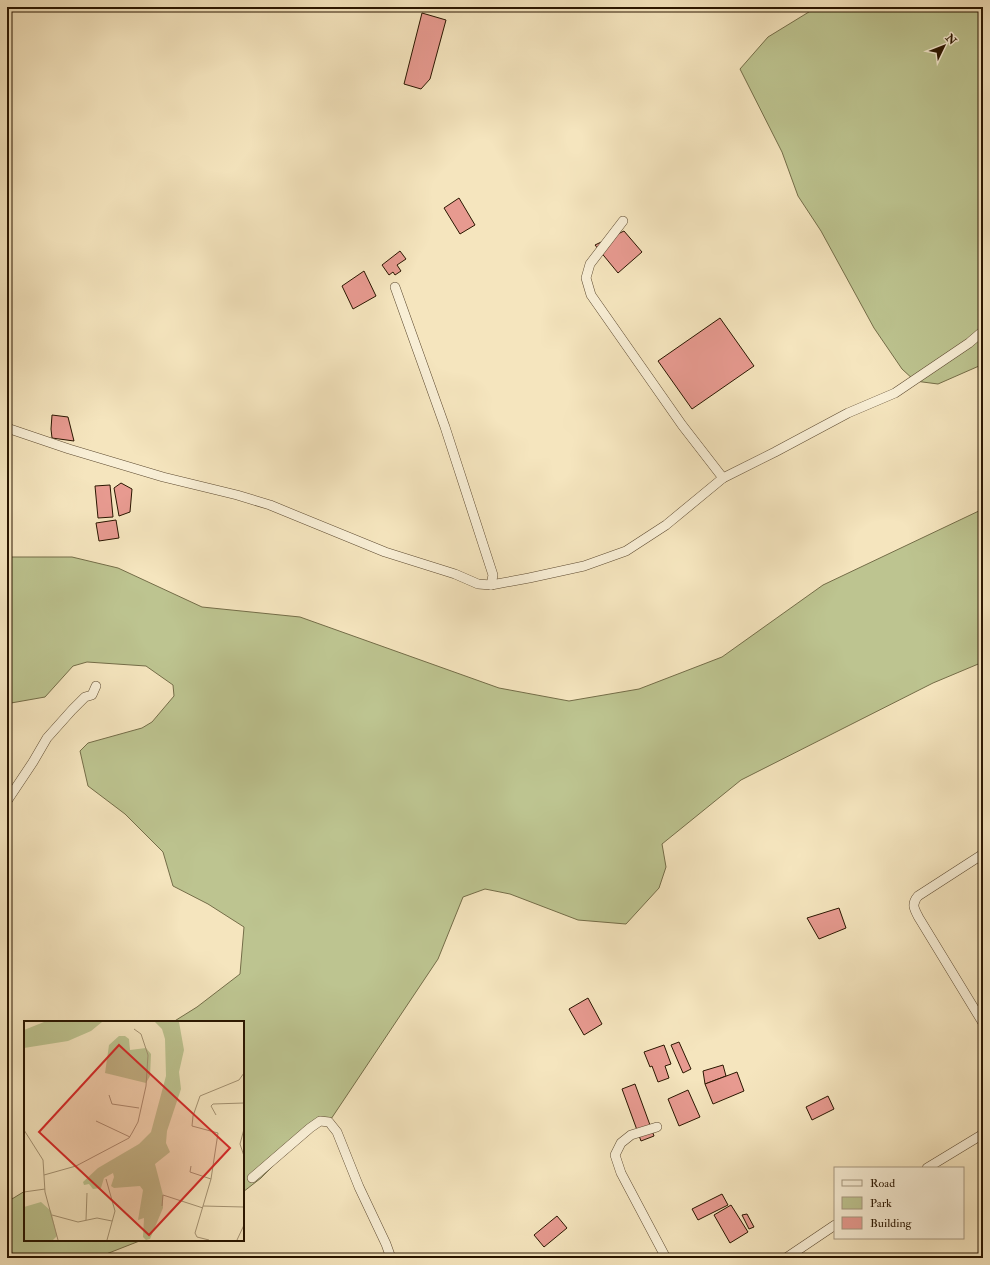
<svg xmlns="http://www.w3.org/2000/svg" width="990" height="1265" font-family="'IM FELL Double Pica',serif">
<rect width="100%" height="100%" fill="#f5e5be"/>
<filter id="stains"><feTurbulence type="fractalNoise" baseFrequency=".005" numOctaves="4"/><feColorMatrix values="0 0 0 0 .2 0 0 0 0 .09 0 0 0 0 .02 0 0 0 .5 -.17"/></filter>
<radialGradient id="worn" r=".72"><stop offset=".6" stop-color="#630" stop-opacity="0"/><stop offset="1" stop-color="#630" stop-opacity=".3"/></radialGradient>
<g fill="#bdc490" stroke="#746d48">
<path d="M817 7H983V363L979 366 938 384 915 381 902 369 874 328 821 231 798 196 782 152 740 69 768 37Z"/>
<path d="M983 509V662L933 683 741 780 662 844 666 867 659 888 626 924 578 920 510 894 485 889 463 897 438 959 329 1122 310 1128 261 1178 243 1192V1022H173L197 1007 240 974 244 927 208 904 173 886 163 852 125 814 88 786 80 751 88 743 142 728 152 722 174 696 173 685 146 666 87 662 73 666 45 697 11 703 7 701V557H72L118 568 202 607 300 617 499 688 569 701 639 689 722 657 823 585Z"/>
<path d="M25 1191V1240H142L96 1258H7V1202Z"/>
</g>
<g fill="#e79a90" stroke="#2a1600">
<path d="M422 13 446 20 430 79 421 89 404 84Z"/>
<path d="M459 198 475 225 460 234 444 208Z"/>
<path d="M624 231 642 252 618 273 595 245Z"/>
<path d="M400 251 406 259 397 265 401 271 395 275 393 272 389 275 382 265Z"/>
<path d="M364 271 376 296 353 309 342 286Z"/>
<path d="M720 318 754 366 692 409 658 361Z"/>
<path d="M52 415 68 417 74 441 52 438 51 429Z"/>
<path d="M121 483 132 489 130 512 119 516 114 488Z"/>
<path d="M110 485 113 517 98 518 95 486Z"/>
<path d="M116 520 119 538 99 541 96 523Z"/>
<path d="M839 908 846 928 819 939 807 918Z"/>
<path d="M588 998 602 1024 584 1035 569 1009Z"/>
<path d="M679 1042 691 1069 683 1073 671 1045Z"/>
<path d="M664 1045 671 1064 665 1066 669 1078 658 1082 652 1066 650 1067 644 1052Z"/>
<path d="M723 1065 726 1076 705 1084 703 1071Z"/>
<path d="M737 1072 744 1091 713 1104 705 1084Z"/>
<path d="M635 1084 654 1136 641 1141 622 1089Z"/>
<path d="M688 1090 700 1117 679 1126 668 1099Z"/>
<path d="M828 1096 834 1109 812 1120 806 1107Z"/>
<path d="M722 1194 728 1205 698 1220 692 1209Z"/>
<path d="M731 1205 748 1232 730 1243 714 1215Z"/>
<path d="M747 1214 754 1227 749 1229 742 1215Z"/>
<path d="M557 1216 567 1228 544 1247 534 1235Z"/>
</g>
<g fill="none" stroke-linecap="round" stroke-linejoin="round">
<g stroke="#5d4a30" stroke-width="10">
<g id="minor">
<path d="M623 221 590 264 586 278 591 295 682 425 723 478"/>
<path d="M395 287 445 427 493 575 491 585"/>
<path d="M7 428 69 449 163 477 237 495 270 505 385 552 455 574 478 584 491 585 529 578 584 566 626 551 666 525 723 478 775 452 848 413 895 393 969 343 983 331"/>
<path d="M7 801 33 762 47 738 72 710 85 697 92 695 96 686"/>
<path d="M983 854 918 896C911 904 914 909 919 918L983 1023"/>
<path d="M657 1127 631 1135 621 1143 615 1155 621 1173 666 1258"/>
<path d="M927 1168 983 1134"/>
<path d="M252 1178 310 1128 320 1121 329 1122 337 1132 359 1187 386 1244 391 1258"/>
<path d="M786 1258 835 1225"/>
</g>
</g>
<use href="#minor" stroke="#f8eed5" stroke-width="9"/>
</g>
<g transform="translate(24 1021)">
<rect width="220" height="220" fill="#f5e5be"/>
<path d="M20 1H78L67 10 44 20 0 27V9ZM131 1H155L160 29 155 51 157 68 143 110 142 122 146 131 131 143 139 174V187L126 218 122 219 119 216 120 197 114 199 119 169 116 165 90 167 87 165 90 156 89 152 80 157 77 167 69 168 65 163 60 164 59 161 74 147 115 123 127 111 142 55 141 18 138 8ZM95 15H101L105 18 106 29 122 27 127 33 126 55 122 62 81 52 85 24ZM17 181 27 190 33 215 29 219H0V186Z" fill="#bdc490"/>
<path fill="none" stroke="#a49272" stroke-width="1" d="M85 74 88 83 115 87M192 94 187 85 189 83 220 82M72 100 106 116M220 108 216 123 220 135M0 109 19 139 21 171 34 219M167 145 166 151 187 158M20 154 52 145 105 117 108 112 114 101 122 65 124 34 117 13 110 8M82 158 91 190 83 219M0 171 21 168M138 185 139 174 179 187M179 185 220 186M28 194 54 201 73 197 88 200M62 199 63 172M185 219 173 216 171 212 187 158 194 112 168 105 169 95 176 75 215 59 220 52M213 219 220 204"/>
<path fill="#d62828" fill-opacity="0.15" stroke="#d62828" stroke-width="2" d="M95 24 206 127 125 214 15 111Z"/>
<rect width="220" height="220" fill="none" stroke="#2a1600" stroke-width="2"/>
</g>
<rect width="990" height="1265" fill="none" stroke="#f5e5be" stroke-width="24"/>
<rect x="8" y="8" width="974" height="1249" fill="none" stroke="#2a1600" stroke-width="2"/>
<rect x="12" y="12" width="966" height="1241" fill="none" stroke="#2a1600"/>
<rect x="834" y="1167" width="130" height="72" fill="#f8eed5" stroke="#a69880"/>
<rect x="842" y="1180" width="20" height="6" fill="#f8eed5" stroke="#a69880"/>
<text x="870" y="1187" font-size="12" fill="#2a1600">Road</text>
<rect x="842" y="1197" width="20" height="12" fill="#bdc490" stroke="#a69880"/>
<text x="870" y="1207" font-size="12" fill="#2a1600">Park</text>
<rect x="842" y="1217" width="20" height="12" fill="#e79a90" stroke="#a69880"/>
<text x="870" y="1227" font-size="12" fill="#2a1600">Building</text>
<g transform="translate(944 46) rotate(47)" stroke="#f8eed5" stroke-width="3" paint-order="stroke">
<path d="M0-3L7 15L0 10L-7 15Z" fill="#2a1600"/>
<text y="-6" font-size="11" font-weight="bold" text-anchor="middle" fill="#2a1600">N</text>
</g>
<rect width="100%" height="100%" filter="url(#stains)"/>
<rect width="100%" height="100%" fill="url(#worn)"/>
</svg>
